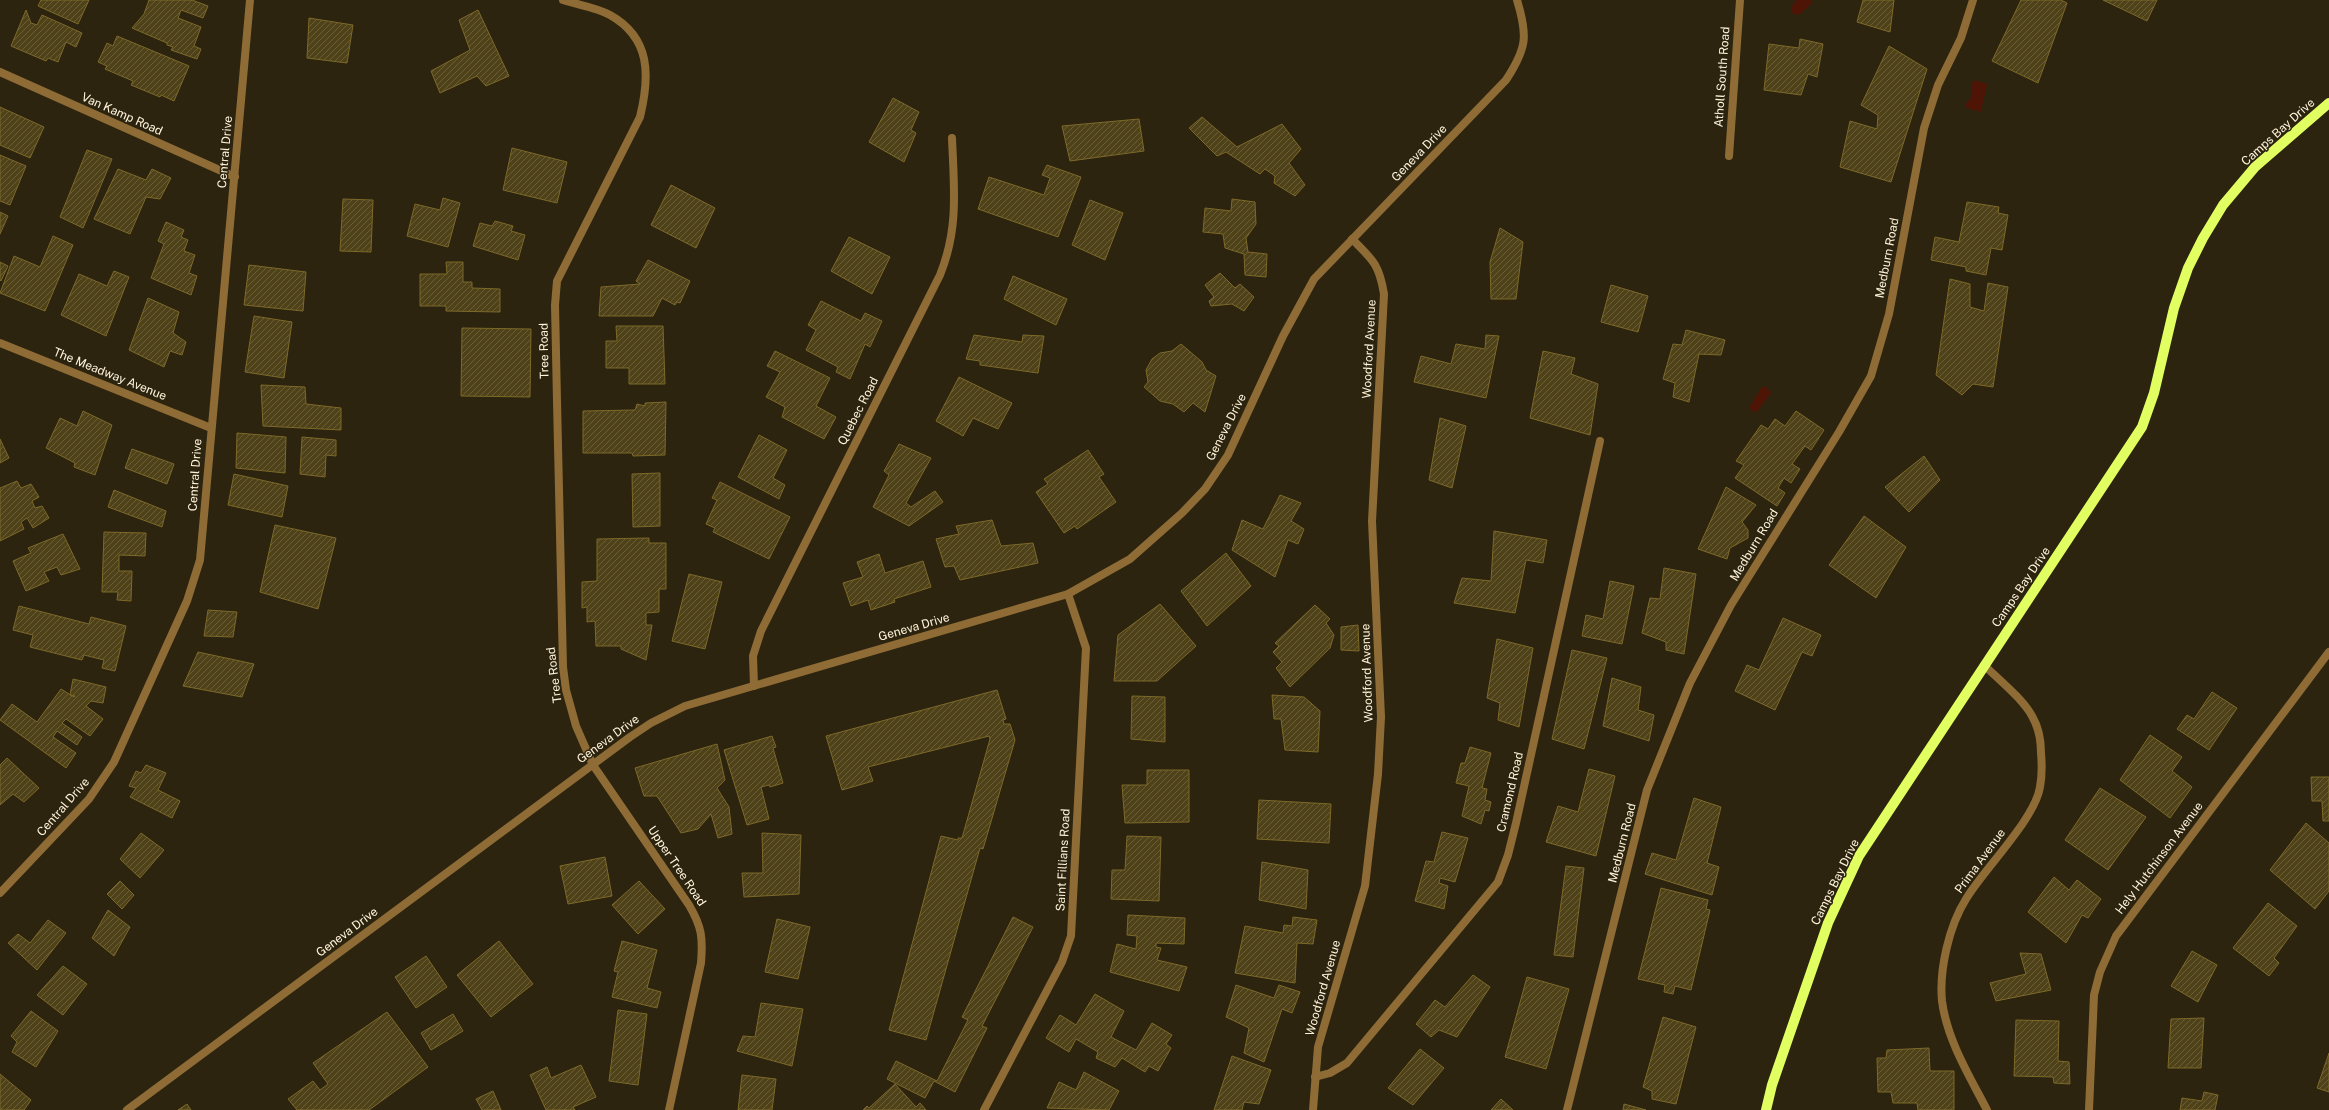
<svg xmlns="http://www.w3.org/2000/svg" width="2329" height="1110" font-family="'Public Sans',sans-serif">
<defs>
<pattern id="building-hatch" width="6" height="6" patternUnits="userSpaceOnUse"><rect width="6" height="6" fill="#4f4219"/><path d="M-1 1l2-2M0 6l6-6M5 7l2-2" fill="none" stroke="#695e3a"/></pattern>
</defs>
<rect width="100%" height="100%" fill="#2c240f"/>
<g fill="#4e1406">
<path d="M1796 0H1811V4L1799 15 1792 13 1791 8Z"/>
<path d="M1974 80 1987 84 1981 112 1967 108 1965 105 1972 96 1971 86Z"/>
<path d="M1766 386 1771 393 1756 413 1749 408 1761 388Z"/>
</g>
<g fill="url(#building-hatch)" stroke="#7d6929">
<path d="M41 0H89L78 24 38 6Z"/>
<path d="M149 0H192L208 6 203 18 181 10 178 18 201 27 194 46 201 49 197 59 171 50 173 47 167 45V43L132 28 144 14Z"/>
<path d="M1863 0H1894L1890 32 1857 22Z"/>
<path d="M2021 0H2061L2067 3 2038 83 1992 61Z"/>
<path d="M2103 0H2157L2147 21Z"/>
<path d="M26 10 31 23 37 25 42 15 82 33 76 47 66 42 58 62 48 58 46 61 11 46Z"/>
<path d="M478 10 509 76 486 86 477 76 440 93 431 71 470 50 459 20Z"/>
<path d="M309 18 353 25 347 63 307 58Z"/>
<path d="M117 36 189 66 174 101 161 95 160 97 131 85 133 81 105 69 107 66 98 62 107 43 113 46Z"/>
<path d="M1800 39 1823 44 1817 77 1808 74 1801 95 1764 90 1769 44 1799 48Z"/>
<path d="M1889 46 1927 69 1891 182 1840 167 1850 121 1877 129 1878 115 1861 105Z"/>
<path d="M893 98 919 112 911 130 916 133 904 162 869 142Z"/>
<path d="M0 107 44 127 30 158 0 145Z"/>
<path d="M1202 117 1237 147 1282 124 1301 149 1289 163 1305 185 1295 196 1274 183 1275 176 1265 169 1260 174 1226 152 1217 156 1189 128Z"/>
<path d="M1139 119 1144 151 1070 161 1062 126Z"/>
<path d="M512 148 567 162 557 203 503 190Z"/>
<path d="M87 150 112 159 83 228 60 217Z"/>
<path d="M0 155 26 166 10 205 0 201Z"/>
<path d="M1047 165 1081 177 1058 237 978 209 989 177 1044 195 1050 178 1042 175Z"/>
<path d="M118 169 146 180 152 169 171 178 160 199 146 197 130 234 94 219Z"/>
<path d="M671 185 715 208 696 248 651 225Z"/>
<path d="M443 198 460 203 448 247 407 236 415 204 440 210Z"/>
<path d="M343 199 373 200 371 252 340 251Z"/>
<path d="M1232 199 1255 202 1256 224 1246 238 1248 252 1267 254 1266 277 1245 275 1244 254 1225 248 1223 234 1203 232 1205 208 1231 211Z"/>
<path d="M1090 200 1123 213 1105 260 1072 245Z"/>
<path d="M1967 202 1999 207 1998 213 2008 215 2002 250 1991 248 1986 275 1966 271V267L1931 260 1935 237 1959 242Z"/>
<path d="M0 212 8 216 0 234Z"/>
<path d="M495 221 513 226 511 231 525 235 518 260 473 246 480 223 492 226Z"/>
<path d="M166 222 184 230 181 237 188 240 184 251 195 255 189 273 197 276 191 295 151 278 164 244 158 241Z"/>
<path d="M1500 228 1523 242 1516 299H1491L1490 262Z"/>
<path d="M53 236 73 245 45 311 0 293 14 256 40 267Z"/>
<path d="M849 237 890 257 872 294 831 271Z"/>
<path d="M648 260 690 281 680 303 677 302 675 305 662 298 653 316H599L601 287 640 284 636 281Z"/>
<path d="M0 262 8 266 1 281 0 280Z"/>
<path d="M446 262H463V282H472V288L500 289V312L446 311V306H420V274H447Z"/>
<path d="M249 265 306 272 303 311 244 305Z"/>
<path d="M114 271 129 277 106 336 61 315 79 274 107 286Z"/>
<path d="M1220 273 1235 288 1240 284 1254 297 1244 311 1232 304 1211 306 1209 301 1214 297 1205 285Z"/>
<path d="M1013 276 1067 299 1056 325 1004 299Z"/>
<path d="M1950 279 1970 284V307L1984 311 1988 283 2008 287 1993 387 1973 384 1962 395 1936 375Z"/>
<path d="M1611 285 1648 296 1638 332 1601 322Z"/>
<path d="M148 298 179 312 173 333 186 342 182 355 170 351 164 367 129 350Z"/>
<path d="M821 301 861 321 865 313 882 321 870 347 865 344 850 379 836 372 838 367 806 350 816 330 808 325Z"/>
<path d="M254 316 292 322 284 378 245 372Z"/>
<path d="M616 326H663L665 384H629V368H606V341H617Z"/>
<path d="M462 328 531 329 530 397 461 396Z"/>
<path d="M1686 330 1725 340 1721 355 1699 354 1689 402 1673 397 1675 383 1663 379 1673 344 1682 345Z"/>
<path d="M974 335 1022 342 1023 335 1044 336 1038 373 980 365V361L966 359Z"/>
<path d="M1486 335 1499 336 1486 398 1414 382 1421 356 1451 364 1456 344 1485 349Z"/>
<path d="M1181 344 1202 362 1206 370 1216 376 1205 412 1193 403 1184 412 1173 404 1160 401 1144 387 1148 382 1146 370 1152 359 1160 353 1172 351Z"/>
<path d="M775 351 830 378 816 406 836 417 824 439 782 417 785 407 766 397 780 372 767 366Z"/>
<path d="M1543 351 1575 358 1571 374 1598 384 1590 435 1530 418Z"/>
<path d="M959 377 1012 403 998 429 973 418 963 436 936 421Z"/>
<path d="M261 385 305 387 306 404 341 408V430L263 426Z"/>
<path d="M666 402 665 455 633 456 632 453H583V411L635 410 637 404 645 406V403Z"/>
<path d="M83 411 112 425 95 475 74 467 75 463 46 448 60 418 77 426Z"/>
<path d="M1796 411 1824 430 1811 450 1805 446 1792 464 1800 469 1791 483 1784 478 1778 488 1785 493 1777 506 1735 478 1744 465 1736 461 1761 425 1768 429 1775 419 1785 426Z"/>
<path d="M1440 418 1466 426 1452 488 1429 480Z"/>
<path d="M237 433 286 437 285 473 236 468Z"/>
<path d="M759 435 787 450 773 478 785 485 779 499 738 477Z"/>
<path d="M302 437 336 440V456L326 455 325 477 300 474Z"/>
<path d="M0 439 9 458 0 463Z"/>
<path d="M899 444 931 458 906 503 911 507 935 491 943 502 909 526 873 507 889 475 884 471Z"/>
<path d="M132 449 174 464 167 484 125 468Z"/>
<path d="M1088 450 1104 474 1099 477 1116 502 1077 529 1075 526 1064 533 1036 492 1048 484 1044 479Z"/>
<path d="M1924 456 1940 480 1909 512 1885 487Z"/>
<path d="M660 473V526L633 527 632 474Z"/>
<path d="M234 474 288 486 282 517 228 505Z"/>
<path d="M17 481 21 488 31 484 39 497 32 501 35 508 42 506 49 518 33 528 27 518 21 522 24 529 0 541V488Z"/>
<path d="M720 482 790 517 769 559 713 532 715 528 706 524 717 500 712 498Z"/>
<path d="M1726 487 1756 505 1742 522 1748 530V538L1730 548 1727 559 1698 549Z"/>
<path d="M114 490 166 511 162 527 108 507Z"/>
<path d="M1280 495 1301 503 1291 521 1304 529 1298 544 1288 540 1275 577 1232 550 1242 520 1263 529Z"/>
<path d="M1864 516 1906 547 1876 598 1829 565Z"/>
<path d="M992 520 1001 546 1033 543 1038 563 960 580 954 566 945 567 936 539 959 534 956 526Z"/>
<path d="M275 525 336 538 318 609 260 592Z"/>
<path d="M1494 531 1547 540 1543 563 1526 560 1515 613 1454 603 1462 578 1491 581Z"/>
<path d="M104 532 146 533 145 556 119 555V571H132L131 601 117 600 118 592H102Z"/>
<path d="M63 534 80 569 61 575 57 567 44 572 49 581 26 591 13 561 31 553 28 548Z"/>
<path d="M649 538V543H666V589H659V612L646 613V625H652L646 660 621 649V646H596L595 621 587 622V607L582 608V582L597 581V539Z"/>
<path d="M1226 553 1251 586 1207 626 1181 591Z"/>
<path d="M879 554 885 573 923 561 931 587 894 599 895 602 871 610 868 600 851 606 843 583 863 577 857 562Z"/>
<path d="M1664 568 1696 574 1684 654 1666 650V642L1642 633 1650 598 1660 599Z"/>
<path d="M689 574 722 582 705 649 672 641Z"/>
<path d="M1610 581 1634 586 1622 644 1582 636 1586 615 1603 619Z"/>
<path d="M1160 604 1196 646 1157 681H1114L1118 635Z"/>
<path d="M1315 605 1330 619 1326 623 1334 635 1330 648 1290 687 1276 668 1282 662 1273 652 1279 646 1275 643Z"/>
<path d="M19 606 89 624 91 617 126 626 115 671 102 668 104 660 84 655 82 660 30 647 33 635 13 630Z"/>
<path d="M208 610 237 612 233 637 204 636Z"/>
<path d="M1783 618 1821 635 1812 656 1802 652 1775 710 1735 691 1747 665 1759 670Z"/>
<path d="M1358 625 1359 651 1341 650V627Z"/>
<path d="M1497 639 1533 648 1519 727 1498 720 1500 703 1487 698Z"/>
<path d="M1572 650 1607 658 1584 749 1552 739Z"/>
<path d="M198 652 254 664 242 697 183 686Z"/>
<path d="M1612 678 1641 687 1638 710 1654 715 1649 741 1603 726Z"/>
<path d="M73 679 106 687 103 703 91 701 86 706 103 719 90 736 66 719 62 723 82 737 77 745 57 731 53 737 76 753 66 768 0 720 12 704 37 722 61 689 74 697 75 696 70 695Z"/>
<path d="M997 690 1006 719 1003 720 1004 724H1010L1015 740 983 849 980 848 926 1040 889 1030 941 836 958 840V838H962L990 739 989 736 868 767 873 781 842 790 826 736Z"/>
<path d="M2212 692 2237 708 2209 750 2177 729 2187 715 2194 719Z"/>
<path d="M1272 695 1304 697 1320 711 1318 752 1285 750 1281 719H1274Z"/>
<path d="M1132 696 1165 697V742L1131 739Z"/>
<path d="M2150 735 2182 757 2172 771 2192 787 2170 818 2120 780Z"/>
<path d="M772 736 776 747 773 748 783 783 770 787 769 785 761 787 769 819 747 825 724 750Z"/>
<path d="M717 744 725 780 717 788 729 807 732 834 718 838 711 814 698 829 681 833 657 796H644L635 768Z"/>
<path d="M1470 747 1491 753 1482 788 1487 789 1485 800 1491 802 1489 811 1485 810 1481 824 1462 816 1469 786 1456 783 1461 763H1465Z"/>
<path d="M7 758 39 788 24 802 13 794 0 805V765Z"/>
<path d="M146 765 166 773 158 790 180 801 172 818 130 797 136 788 129 786 136 771 141 773Z"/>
<path d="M1589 769 1615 776 1596 856 1546 842 1558 806 1578 812Z"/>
<path d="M1147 770H1189V822L1125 823 1122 785H1147Z"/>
<path d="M2311 777H2329V821H2323L2322 801H2312Z"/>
<path d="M2100 788 2146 817 2108 870 2065 840Z"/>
<path d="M1694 798 1721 807 1707 863 1719 867 1712 895 1645 874 1652 853 1676 860Z"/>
<path d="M1259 800 1331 804 1329 843 1257 839Z"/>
<path d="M2306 823 2329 843V891L2315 909 2270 870Z"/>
<path d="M1442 832 1468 838 1455 882 1440 878 1439 883 1448 886 1444 909 1415 901 1426 861 1434 862Z"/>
<path d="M141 833 164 850 140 878 120 859Z"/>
<path d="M762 833 801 835 799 894 744 897 742 873H763Z"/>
<path d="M1127 836 1161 837 1159 901 1111 899 1112 870H1125Z"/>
<path d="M605 857 612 896 568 904 560 866Z"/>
<path d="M1262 862 1308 870 1306 909 1259 900Z"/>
<path d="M1566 866 1584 868 1573 957 1554 955Z"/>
<path d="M2054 877 2069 890 2077 880 2101 899 2088 918 2082 915 2066 943 2028 912Z"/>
<path d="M120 881 134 895 122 909 107 894Z"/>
<path d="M639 881 665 909 638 934 612 905Z"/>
<path d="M1661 888 1708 900 1706 909 1710 910 1691 990 1675 986 1673 994 1664 992 1665 985 1638 979Z"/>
<path d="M2268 903 2297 926 2274 958 2279 963 2269 976 2233 948Z"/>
<path d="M108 910 130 927 114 956 92 938Z"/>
<path d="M1128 915 1185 918 1184 944 1156 943V947L1161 948 1157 960 1187 967 1179 991 1110 972 1117 944 1136 949 1137 936 1127 935Z"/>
<path d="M1013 917 1033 927 982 1026 987 1028 955 1092 934 1081 925 1098 887 1079 896 1061 937 1081 968 1020 962 1017Z"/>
<path d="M1293 917 1317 920 1313 944 1297 943 1295 983 1235 973 1245 926 1283 933 1284 925 1292 926Z"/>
<path d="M777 919 810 927 798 979 765 972Z"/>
<path d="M48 920 66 933 37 970 8 943 18 934 30 943Z"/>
<path d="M499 941 533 984 491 1017 457 975Z"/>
<path d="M622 941 657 950 647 988 661 992 657 1008 612 997 618 972 614 971Z"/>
<path d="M2192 951 2217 965 2198 1002 2171 986Z"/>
<path d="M2020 953 2041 954 2051 990 1996 1001 1990 983 2026 974Z"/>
<path d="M426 956 447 987 416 1008 395 977Z"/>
<path d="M63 966 87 984 63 1015 37 995Z"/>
<path d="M1473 975 1490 987 1457 1037 1439 1030 1431 1037 1416 1024 1435 1000 1445 1007Z"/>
<path d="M1527 977 1569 989 1546 1069 1505 1057Z"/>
<path d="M1236 985 1274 998 1279 985 1300 992 1292 1013 1282 1009 1264 1062 1244 1053 1249 1028 1226 1017Z"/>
<path d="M1095 994 1124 1011 1111 1037 1136 1050 1152 1023 1172 1035 1166 1044 1171 1048 1158 1071 1149 1066 1145 1072 1122 1058 1115 1067 1096 1058 1098 1052 1076 1039 1069 1052 1046 1038 1060 1015 1076 1025Z"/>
<path d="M761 1003 803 1009 792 1066 737 1051 743 1036 755 1037Z"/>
<path d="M618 1010 647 1014 638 1085 609 1081Z"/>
<path d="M31 1011 58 1031 36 1067 12 1052 17 1042 11 1036Z"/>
<path d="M387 1012 428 1067 369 1110H297L288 1099 313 1081 320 1090 328 1084 313 1063Z"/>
<path d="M453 1014 463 1031 431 1050 421 1033Z"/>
<path d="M1663 1017 1696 1027 1676 1104 1652 1099V1091L1643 1087Z"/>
<path d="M2204 1018 2201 1068H2168L2171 1019Z"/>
<path d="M2016 1020 2059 1021 2058 1061 2069 1062 2070 1084 2054 1083 2053 1077 2014 1076Z"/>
<path d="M1929 1048 1930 1071H1954V1110H1918L1917 1103H1893L1891 1092H1878L1877 1058H1886L1887 1050Z"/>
<path d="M1420 1049 1444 1068 1413 1105 1388 1088Z"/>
<path d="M2329 1053V1092L2317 1088Z"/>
<path d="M1232 1056 1271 1070 1259 1104 1244 1102 1242 1110H1214Z"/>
<path d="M581 1065 596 1097 573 1107 575 1110H546L530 1075 547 1067 551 1078Z"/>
<path d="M1084 1072 1119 1091 1109 1110 1047 1108 1059 1082 1076 1090Z"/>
<path d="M0 1074 31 1100 24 1110H0Z"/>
<path d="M742 1075 776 1079 772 1110H738Z"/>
<path d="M895 1084 916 1107 920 1103 926 1110H863L867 1106 869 1108Z"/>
<path d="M493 1091 501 1110H482L476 1099Z"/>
<path d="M2204 1092 2218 1095 2215 1110H2180L2182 1098 2202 1101Z"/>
<path d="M1501 1099 1513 1110H1491Z"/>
<path d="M187 1104 191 1110H178Z"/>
<path d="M1624 1104 1646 1110H1623Z"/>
</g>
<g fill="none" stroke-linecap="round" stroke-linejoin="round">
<g stroke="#8f6c36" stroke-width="8">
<path d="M563 0C578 5 596 7 610 15 651 38 650 76 640 117L557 281 555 305 557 401 563 667 566 690 576 726 593 765 689 905C702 927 703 938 701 963L669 1110"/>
<path d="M0 72 235 177"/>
<path d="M1729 156 1740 0"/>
<path d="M0 343 211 428"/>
<path d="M1984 665C1999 680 2022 698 2032 716 2039 728 2041 740 2041 753 2042 764 2042 776 2040 787 2035 819 1984 869 1966 899 1949 926 1939 970 1942 1001 1947 1040 1970 1077 1987 1110"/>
<path d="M754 686 753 656 761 631 940 275C959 228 954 188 952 138"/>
<path d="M0 893 89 799 114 762 187 601 200 560 250 0"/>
<path d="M1315 1077 1330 1073 1347 1063 1498 882 1508 855 1516 823 1600 441"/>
<path d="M984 1110 1062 962 1071 936 1086 648 1068 594"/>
<path d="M1313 1110 1318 1047 1365 886 1378 774 1381 717 1372 521 1384 294C1379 264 1373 260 1352 239"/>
<path d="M1567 1110 1647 790 1690 683 1731 605 1839 432 1871 376 1889 314 1924 128 1938 85 1961 38 1973 0"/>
<path d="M2089 1110 2094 995 2100 972 2116 936 2329 652"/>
</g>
<path stroke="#8f6c36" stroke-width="8" d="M127 1110 630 737 651 723 685 706 1068 594 1130 559 1182 513 1205 489 1228 455 1283 336 1314 279 1506 80C1527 48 1528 36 1517 0"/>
<path stroke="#e1ff61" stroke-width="10" d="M1766 1110 1772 1085 1828 923 1859 856 2142 427 2154 393 2174 308 2188 268 2203 238 2223 205 2255 167 2329 103"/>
</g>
<g text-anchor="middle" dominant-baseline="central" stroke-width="3" stroke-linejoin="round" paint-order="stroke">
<g font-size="12" fill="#fff3da" stroke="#2c240f">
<text transform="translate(1722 77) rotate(-86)">Atholl South Road</text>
<text transform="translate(122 114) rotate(24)">Van Kamp Road</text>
<text transform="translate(2278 132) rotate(-42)">Camps Bay Drive</text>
<text transform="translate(225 152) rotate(-85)">Central Drive</text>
<text transform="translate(1419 153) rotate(-46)">Geneva Drive</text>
<text transform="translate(1887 258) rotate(-79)">Medburn Road</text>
<text transform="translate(1369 349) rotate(-87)">Woodford Avenue</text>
<text transform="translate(544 351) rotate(-91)">Tree Road</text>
<text transform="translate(110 374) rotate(22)">The Meadway Avenue</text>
<text transform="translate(858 411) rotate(-63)">Quebec Road</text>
<text transform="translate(1226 427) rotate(-63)">Geneva Drive</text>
<text transform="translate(195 475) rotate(-86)">Central Drive</text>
<text transform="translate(1754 545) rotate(-59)">Medburn Road</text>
<text transform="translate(2021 587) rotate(-56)">Camps Bay Drive</text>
<text transform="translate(914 627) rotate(-16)">Geneva Drive</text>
<text transform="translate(1367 673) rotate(-92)">Woodford Avenue</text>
<text transform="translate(554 675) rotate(-97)">Tree Road</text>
<text transform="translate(608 739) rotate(-36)">Geneva Drive</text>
<text transform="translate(1510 792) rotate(-77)">Cramond Road</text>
<text transform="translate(63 807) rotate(-49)">Central Drive</text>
<text transform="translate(1622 843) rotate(-76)">Medburn Road</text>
<text transform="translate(2159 858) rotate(-53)">Hely Hutchinson Avenue</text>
<text transform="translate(1063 860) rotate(-87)">Saint Fillians Road</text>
<text transform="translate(1980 861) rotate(-54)">Prima Avenue</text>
<text transform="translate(677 866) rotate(56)">Upper Tree Road</text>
<text transform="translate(1835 882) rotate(-64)">Camps Bay Drive</text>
<text transform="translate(347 932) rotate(-37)">Geneva Drive</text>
<text transform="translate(1323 988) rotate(-74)">Woodford Avenue</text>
</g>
</g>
</svg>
